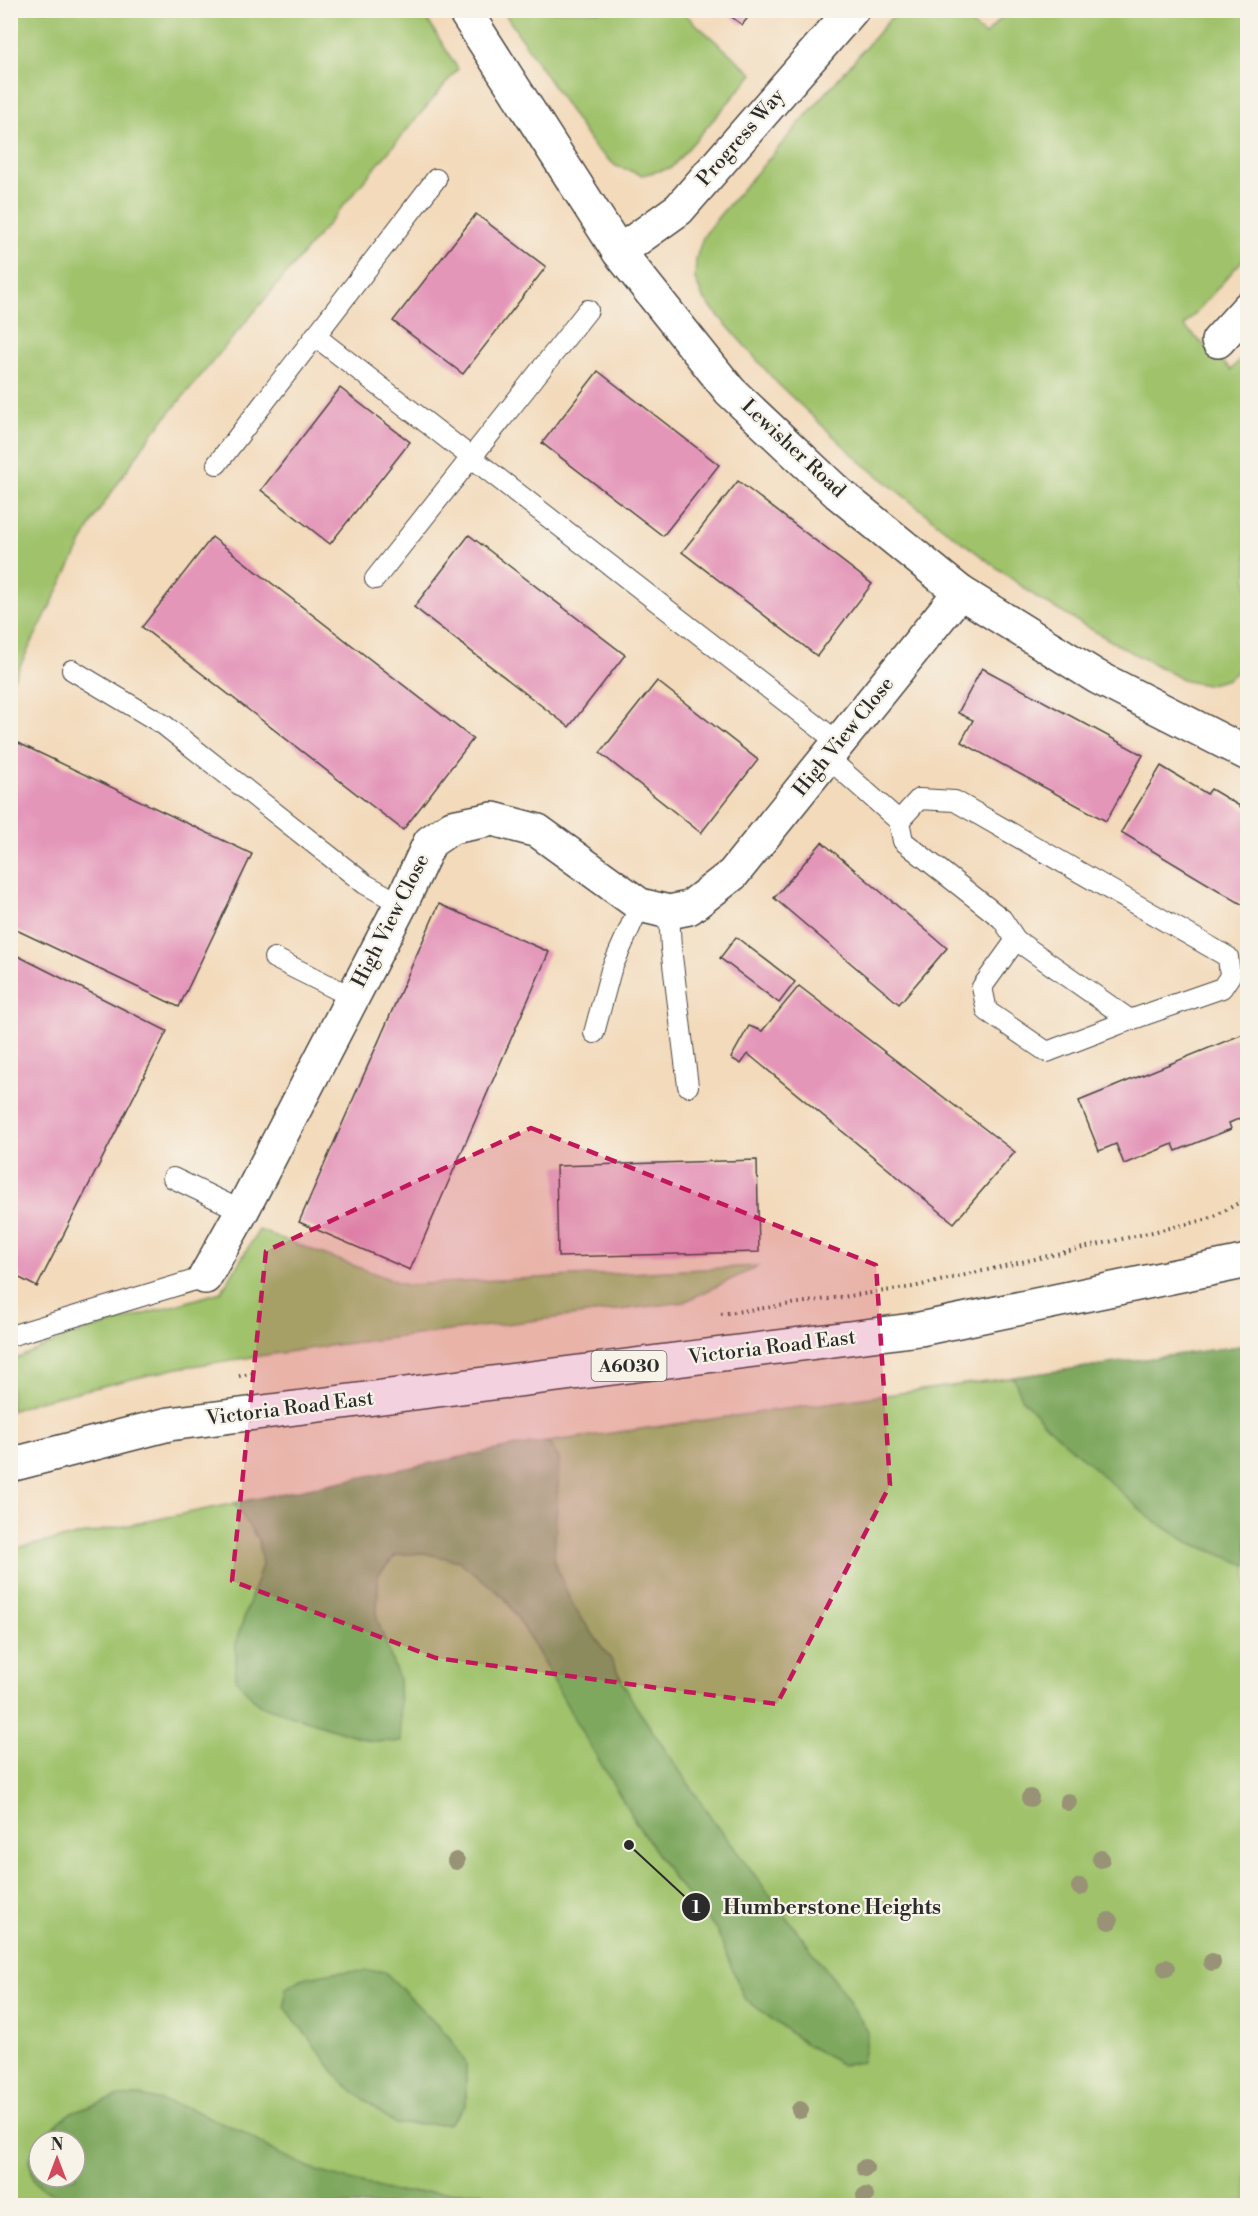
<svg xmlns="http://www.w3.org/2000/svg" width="1258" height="2216" font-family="'Libre Bodoni',serif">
<rect width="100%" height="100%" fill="#f7f3e8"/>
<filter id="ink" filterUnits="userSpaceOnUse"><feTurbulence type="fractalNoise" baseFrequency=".0167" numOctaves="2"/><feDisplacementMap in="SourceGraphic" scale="12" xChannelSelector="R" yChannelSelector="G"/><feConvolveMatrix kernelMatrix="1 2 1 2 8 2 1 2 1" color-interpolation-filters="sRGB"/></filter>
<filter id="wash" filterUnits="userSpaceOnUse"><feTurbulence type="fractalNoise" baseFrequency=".008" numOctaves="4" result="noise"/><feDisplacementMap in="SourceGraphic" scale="24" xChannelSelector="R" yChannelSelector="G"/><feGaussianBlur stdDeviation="1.35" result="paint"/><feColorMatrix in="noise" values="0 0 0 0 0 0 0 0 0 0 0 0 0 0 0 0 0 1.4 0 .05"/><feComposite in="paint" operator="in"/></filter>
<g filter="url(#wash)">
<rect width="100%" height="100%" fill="#f3dabb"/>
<g fill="#9fc26b" stroke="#65764b" stroke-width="1.5" fill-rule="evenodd">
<path d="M11 10 422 11 458 69 151 435 96 515 11 684Z"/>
<path d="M503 11H681L753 74 671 168 642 175 616 166 594 147Z"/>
<path d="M909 11H946L957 13 985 35 1008 11H1247V255L1184 326 1231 370 1247 351V662L1228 679 1207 685 1186 681 1118 645 1039 599 950 533 861 462 778 384 703 298 695 279 696 259 703 237 719 216 891 18Z"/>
<path d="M259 1230 405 1285 759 1266 684 1302 335 1345 178 1368 35 1402 11 1411V1361L68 1336 221 1292Z"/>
<path d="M1247 1345V2205L11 2206V1549L511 1447ZM39 2141H75V2177H39Z"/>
</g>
<g fill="#7fa85f" stroke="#556a45" stroke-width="1.5" fill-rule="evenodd">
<path d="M1247 1345V1565L1188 1542 1151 1519 1046 1425 1023 1400 1013 1377Z"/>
<path d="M548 1442 559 1459 554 1561 572 1605 610 1658 635 1705 713 1820 844 1993 868 2032 862 2062 842 2065 804 2043 744 1998 717 1931 673 1878 637 1824 576 1722 533 1643 505 1598 459 1561 423 1553 396 1555 378 1575 377 1619 399 1680 401 1742 371 1741 259 1705 236 1680V1641L262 1565 259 1541 234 1503 511 1447Z"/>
<path d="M384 1971 450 2038 466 2063V2105L449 2124H395L342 2082 285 2007V1989L303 1978 334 1972Z"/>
<path d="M119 2096H142L188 2108 241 2131 276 2152 317 2171 395 2192H483L487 2205 74 2206 35 2183 29 2160 40 2138 69 2114ZM39 2141H75V2177H39Z"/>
</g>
<g id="blocks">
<g fill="#e496b9">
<path d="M723 10H754L742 25Z"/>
<path d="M476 214 546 267 463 374 393 321Z"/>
<path d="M598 371 719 465 663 536 542 443Z"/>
<path d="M340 388 410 442 330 544 261 490Z"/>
<path d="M738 481 872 584 817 656 682 552Z"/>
<path d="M469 535 625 655 569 727 414 607Z"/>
<path d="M212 537 473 739 403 830 142 627Z"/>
<path d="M982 668 1143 755 1106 821 961 742 973 720 958 713Z"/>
<path d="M657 681 758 760 701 833 600 753Z"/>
<path d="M10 739 252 854 179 1007 10 927Z"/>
<path d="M1161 766 1207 794 1211 789 1248 811V908L1121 832Z"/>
<path d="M822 842 947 948 899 1004 774 898Z"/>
<path d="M439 904 549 952 410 1270 299 1222Z"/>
<path d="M736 937 795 982 779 1003 720 958Z"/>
<path d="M10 952 167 1031 37 1287 10 1273Z"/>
<path d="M799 986 1015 1152 954 1223 748 1054 741 1064 731 1058 749 1026 762 1031Z"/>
<path d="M1248 1032V1115L1229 1123 1231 1129 1176 1151 1173 1144 1124 1164 1116 1144 1099 1151 1079 1101Z"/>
<path d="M757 1160 759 1252 558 1257 556 1166Z"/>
</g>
</g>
</g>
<g filter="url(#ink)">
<use href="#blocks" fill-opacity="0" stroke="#494541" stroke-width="1.5"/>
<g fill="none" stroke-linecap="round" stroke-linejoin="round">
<g stroke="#494541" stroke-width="22">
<g id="lane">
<path d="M315 336 839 743"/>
<path d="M217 464 436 179"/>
<path d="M375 579 588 310"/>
<path d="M72 670 164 725 365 884 401 904"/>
<path d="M827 757 899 821 903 841 1002 919 1016 940 1130 1020"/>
<path d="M899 821 919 799 955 801 1228 957 1230 976 1222 988 1130 1020 1047 1052 987 1011 982 987 1016 940"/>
<path d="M669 912 671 948 688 1086"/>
<path d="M274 958 352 997"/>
<path d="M594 1033 611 970 640 905"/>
<path d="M173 1178 242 1211"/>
<path d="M10 1336 205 1277"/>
</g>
</g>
<g stroke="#494541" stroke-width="36">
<g id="street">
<path d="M464 10 619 252 730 391 838 493 960 592 1097 677 1248 754"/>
<path d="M619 252 679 209 852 10"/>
<path d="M1218 341 1248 308"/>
<path d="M205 1277 242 1211 401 904 430 842 452 827 493 819 538 831 640 905 669 912 689 908 733 874 960 592"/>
</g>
</g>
<g stroke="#494541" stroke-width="36">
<path id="highway" d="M10 1465 169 1424 920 1329 1248 1261"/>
</g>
<g stroke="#494541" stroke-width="4" stroke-dasharray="1.5 4.5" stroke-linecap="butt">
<path d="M721 1314 913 1287 1209 1219 1248 1198"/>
<path d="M239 1376 255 1373"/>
</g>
<use href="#lane" stroke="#fff" stroke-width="20"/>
<use href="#street" stroke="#fff" stroke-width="33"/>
<use href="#highway" stroke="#fff" stroke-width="33"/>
</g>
<g fill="#989276">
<circle cx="1030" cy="1798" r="9"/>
<circle cx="1068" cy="1802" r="9"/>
<circle cx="1101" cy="1859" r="9"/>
<circle cx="456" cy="1861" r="9"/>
<circle cx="1080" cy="1887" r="9"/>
<circle cx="1109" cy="1921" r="9"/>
<circle cx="1212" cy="1962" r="9"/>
<circle cx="1166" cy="1968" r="9"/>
<circle cx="800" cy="2110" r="9"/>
<circle cx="865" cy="2168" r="9"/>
<circle cx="865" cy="2196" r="9"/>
</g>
</g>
<path fill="#c2185b" fill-opacity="0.2" stroke="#c2185b" stroke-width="4.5" stroke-dasharray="12 8" stroke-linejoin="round" d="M531 1128 876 1265 890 1485 777 1704 436 1658 232 1581 266 1251Z"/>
<g text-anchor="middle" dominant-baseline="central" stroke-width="4.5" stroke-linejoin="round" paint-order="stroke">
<rect fill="#f7f3e8" stroke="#686764" stroke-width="1.5" x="591.5" y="1351" width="75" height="30" rx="4.5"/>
<g font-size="18" font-weight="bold" fill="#2b2b2b">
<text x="629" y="1366">A6030</text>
</g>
<g font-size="20" fill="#2b2b2b" stroke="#f7f3e8">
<text transform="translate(741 138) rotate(-49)">Progress Way</text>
<text transform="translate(793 449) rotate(43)">Lewisher Road</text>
<text transform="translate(844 737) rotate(-51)">High View Close</text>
<text transform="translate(391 921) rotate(-63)">High View Close</text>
<text transform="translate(772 1348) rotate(-7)">Victoria Road East</text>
<text transform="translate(290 1409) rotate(-7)">Victoria Road East</text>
</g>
</g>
<path fill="none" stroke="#2b2b2b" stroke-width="2" d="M629 1845L696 1907"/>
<g fill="#2b2b2b" stroke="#f7f3e8" stroke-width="2">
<circle cx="629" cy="1845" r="6"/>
<circle cx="696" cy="1907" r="15"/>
</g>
<g font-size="18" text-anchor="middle" font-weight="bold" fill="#fff">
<text x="696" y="1913">1</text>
</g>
<g font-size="21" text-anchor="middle" font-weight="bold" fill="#2b2b2b" stroke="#f7f3e8" stroke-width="4.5" stroke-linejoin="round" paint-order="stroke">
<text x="832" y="1914">Humberstone Heights</text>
</g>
<rect width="1258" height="2216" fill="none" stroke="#f7f3e8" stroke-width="36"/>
<g transform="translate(57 2159)"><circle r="28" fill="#f7f3e8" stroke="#a5a39c" stroke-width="1.5"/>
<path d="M0-4.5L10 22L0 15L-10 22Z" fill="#d1495b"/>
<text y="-9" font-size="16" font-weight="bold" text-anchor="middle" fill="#2b2b2b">N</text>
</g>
</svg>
